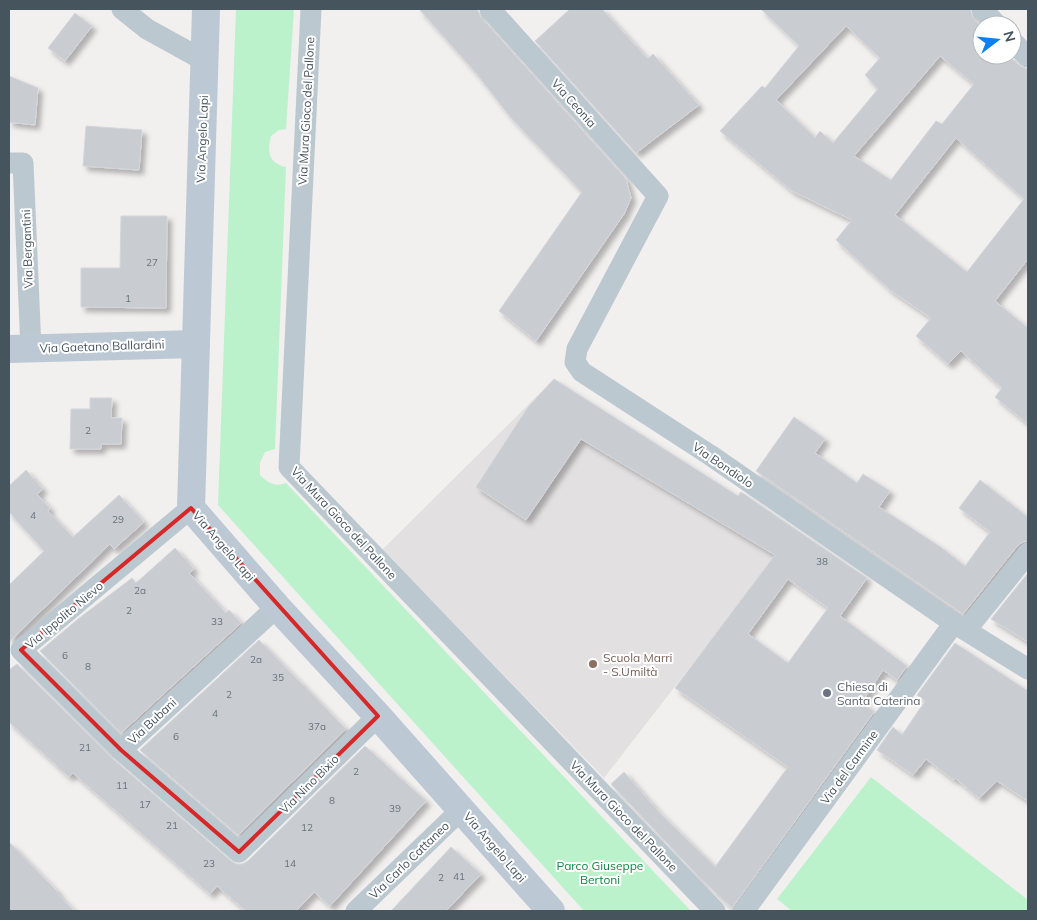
<svg xmlns="http://www.w3.org/2000/svg" width="1037" height="920" font-family="Mulish,sans-serif">
<defs>
<filter id="shadow"><feDropShadow dx="4.5" dy="4.5" stdDeviation="2.5" flood-color="#0004"/></filter>
</defs>
<rect width="100%" height="100%" fill="#f2efef"/>
<path fill="#e3e0e1" d="M554 379 794 533 604 778 382 550Z"/>
<g fill="#bbf2cc">
<path d="M236 9H294L286 129 279 130 271 136C267 151 268 163 286 167L275 449 265 452 260 463V475C269 484 275 487 286 483L691 911H584L218 505Z"/>
<path d="M871 777 1028 900V911H792L777 899Z"/>
</g>
<g fill="#c9cdd2" stroke="#d3d6db" fill-rule="evenodd" filter="url(#shadow)">
<path d="M419 9H477L481 17 626 179 631 198 624 214 536 341 499 311 582 192 511 118 476 73Z"/>
<path d="M570 9H602L648 59 653 54 699 105 636 153 535 41Z"/>
<path d="M761 9H970L973 17 982 27V55H1008L1020 66 1028 69V259L995 301 1028 328V424L995 397 1002 388 961 351 948 364 916 336 931 318 890 290 836 240 852 220 792 191 720 131 762 86 765 88 799 46ZM846 26 880 58 865 75 878 89 833 143 820 131 815 138 776 100ZM940 56 974 84 942 124 936 121 891 180 854 156ZM956 138 1024 199 967 272 895 215Z"/>
<path d="M75 13 92 26 65 61 48 48Z"/>
<path d="M9 76 38 88 35 125 9 122Z"/>
<path d="M86 126 142 130 139 170 83 166Z"/>
<path d="M121 216H167L166 308 81 307V268H120Z"/>
<path d="M554 379 738 496 741 492 867 578 840 616 907 666 897 680 883 670 862 702 874 712 732 908 700 878 611 784 624 772 659 812 715 867 788 767 675 688 775 555 581 439 526 520 476 487 528 407ZM788 579 828 608 788 663 748 634Z"/>
<path d="M90 398H112L111 418H122L121 444H101V449H70L71 409H90Z"/>
<path d="M794 417 825 439 815 453 857 483 863 474 890 491 879 507 942 548 965 566 990 532 959 508 980 480 1028 517V541L1023 542 1018 545 963 614 756 471Z"/>
<path d="M26 470 43 489 37 494 50 508 48 511 73 537 119 495 144 522 114 549 110 544 9 642V585L44 551 9 512V486Z"/>
<path d="M175 548 194 569 189 573 226 613 229 610 241 623 121 733 40 651 78 619 132 578 136 583Z"/>
<path d="M1028 573V642L991 619Z"/>
<path d="M259 640 346 729 238 835 140 750Z"/>
<path d="M955 643 1028 691V801L997 781 979 798 955 778 954 780 926 759 913 775 877 750 893 727 902 735 925 701 917 695Z"/>
<path d="M17 664 113 759 231 861 236 864H242L248 861 365 746 426 801 330 906 314 892 296 911H246L217 886 210 894 73 773 69 777 9 722V670Z"/>
<path d="M9 842 58 892 57 893 74 911H9Z"/>
<path d="M451 847 481 874 446 911H391Z"/>
</g>
<g fill="none" stroke-linecap="round" stroke-linejoin="round">
<g stroke="#bcc8cf" stroke-width="21">
<path d="M122 9 147 29 205 61"/>
<path d="M311 9 289 467 715 911"/>
<path d="M490 9 658 196 577 349 575 362 582 372 710 455 954 623 1028 669"/>
<path d="M982 9 997 25"/>
<path d="M1012 41 1028 57"/>
<path d="M9 163H23L31 349"/>
<path d="M277 607 121 750 239 852 378 716"/>
<path d="M966 630 1028 553"/>
<path d="M121 750 21 650 191 508"/>
<path d="M356 911 462 809"/>
<path d="M744 911 954 623"/>
</g>
<g stroke="#bcc9d4" stroke-width="28">
<path d="M206 9 191 508 277 607 378 716 551 911"/>
<path d="M9 349 196 344"/>
</g>
</g>
<path fill="none" stroke="#d62828" stroke-width="4" stroke-linejoin="round" d="M191 508 378 716 239 852 121 750 21 650Z"/>
<circle fill="#8d6e63" stroke="#fff" stroke-width="2" cx="593" cy="664" r="5"/>
<circle fill="#6b7280" stroke="#fff" stroke-width="2" cx="827" cy="693" r="5"/>
<g text-anchor="middle" dominant-baseline="central" stroke-width="4" stroke-linejoin="round" paint-order="stroke">
<g font-size="10" fill="#67727b">
<text x="152" y="262">27</text>
<text x="128" y="298">1</text>
<text x="88" y="430">2</text>
<text x="33" y="515">4</text>
<text x="118" y="519">29</text>
<text x="822" y="561">38</text>
<text x="140" y="590">2a</text>
<text x="129" y="610">2</text>
<text x="217" y="621">33</text>
<text x="65" y="655">6</text>
<text x="256" y="659">2a</text>
<text x="88" y="666">8</text>
<text x="278" y="677">35</text>
<text x="229" y="694">2</text>
<text x="215" y="713">4</text>
<text x="317" y="726">37a</text>
<text x="176" y="736">6</text>
<text x="85" y="747">21</text>
<text x="356" y="771">2</text>
<text x="122" y="785">11</text>
<text x="332" y="800">8</text>
<text x="145" y="804">17</text>
<text x="395" y="808">39</text>
<text x="172" y="825">21</text>
<text x="307" y="827">12</text>
<text x="209" y="863">23</text>
<text x="290" y="863">14</text>
<text x="459" y="876">41</text>
<text x="441" y="877">2</text>
</g>
<g font-size="12" fill="#46545e" stroke="#fff">
<text transform="translate(574 103) rotate(48)">Via Ceonia</text>
<text transform="translate(306 111) rotate(-87)">Via Mura Gioco del Pallone</text>
<text transform="translate(202 139) rotate(-88)">Via Angelo Lapi</text>
<text transform="translate(27 249) rotate(-92)">Via Bergantini</text>
<text transform="translate(102 346) rotate(-2)">Via Gaetano Ballardini</text>
<text transform="translate(723 465) rotate(34)">Via Bondiolo</text>
<text transform="translate(344 523) rotate(47)">Via Mura Gioco del Pallone</text>
<text transform="translate(224 546) rotate(49)">Via Angelo Lapi</text>
<text transform="translate(64 615) rotate(-40)">Via Ippolito Nievo</text>
<text transform="translate(152 721) rotate(-43)">Via Bubani</text>
<text transform="translate(849 767) rotate(-54)">Via del Carmine</text>
<text transform="translate(309 784) rotate(-45)">Via Nino Bixio</text>
<text transform="translate(624 816) rotate(46)">Via Mura Gioco del Pallone</text>
<text transform="translate(495 847) rotate(49)">Via Angelo Lapi</text>
<text transform="translate(409 860) rotate(-44)">Via Carlo Cattaneo</text>
</g>
<g font-size="12" fill="#785e54" stroke="#fff" text-anchor="start">
<text x="603" y="657">Scuola Marri<tspan x="603" dy="14">- S.Umiltà</tspan></text>
</g>
<g font-size="12" fill="#5b616d" stroke="#fff" text-anchor="start">
<text x="837" y="686">Chiesa di<tspan x="837" dy="14">Santa Caterina</tspan></text>
</g>
<g font-size="12" fill="#118543" stroke="#fff">
<text x="600" y="865">Parco Giuseppe<tspan x="600" dy="14">Bertoni</tspan></text>
</g>
</g>
<rect width="1037" height="920" fill="none" stroke="#46545e" stroke-width="20"/>
<g transform="translate(997 40) rotate(74)"><circle r="24" fill="#ffffff" stroke="#b5bbbf"/>
<path d="M0-4L9 19L0 12L-9 19Z" fill="#0d7fee"/>
<text y="-8" font-size="14" font-weight="bold" text-anchor="middle" fill="#46545e">N</text>
</g>
</svg>
